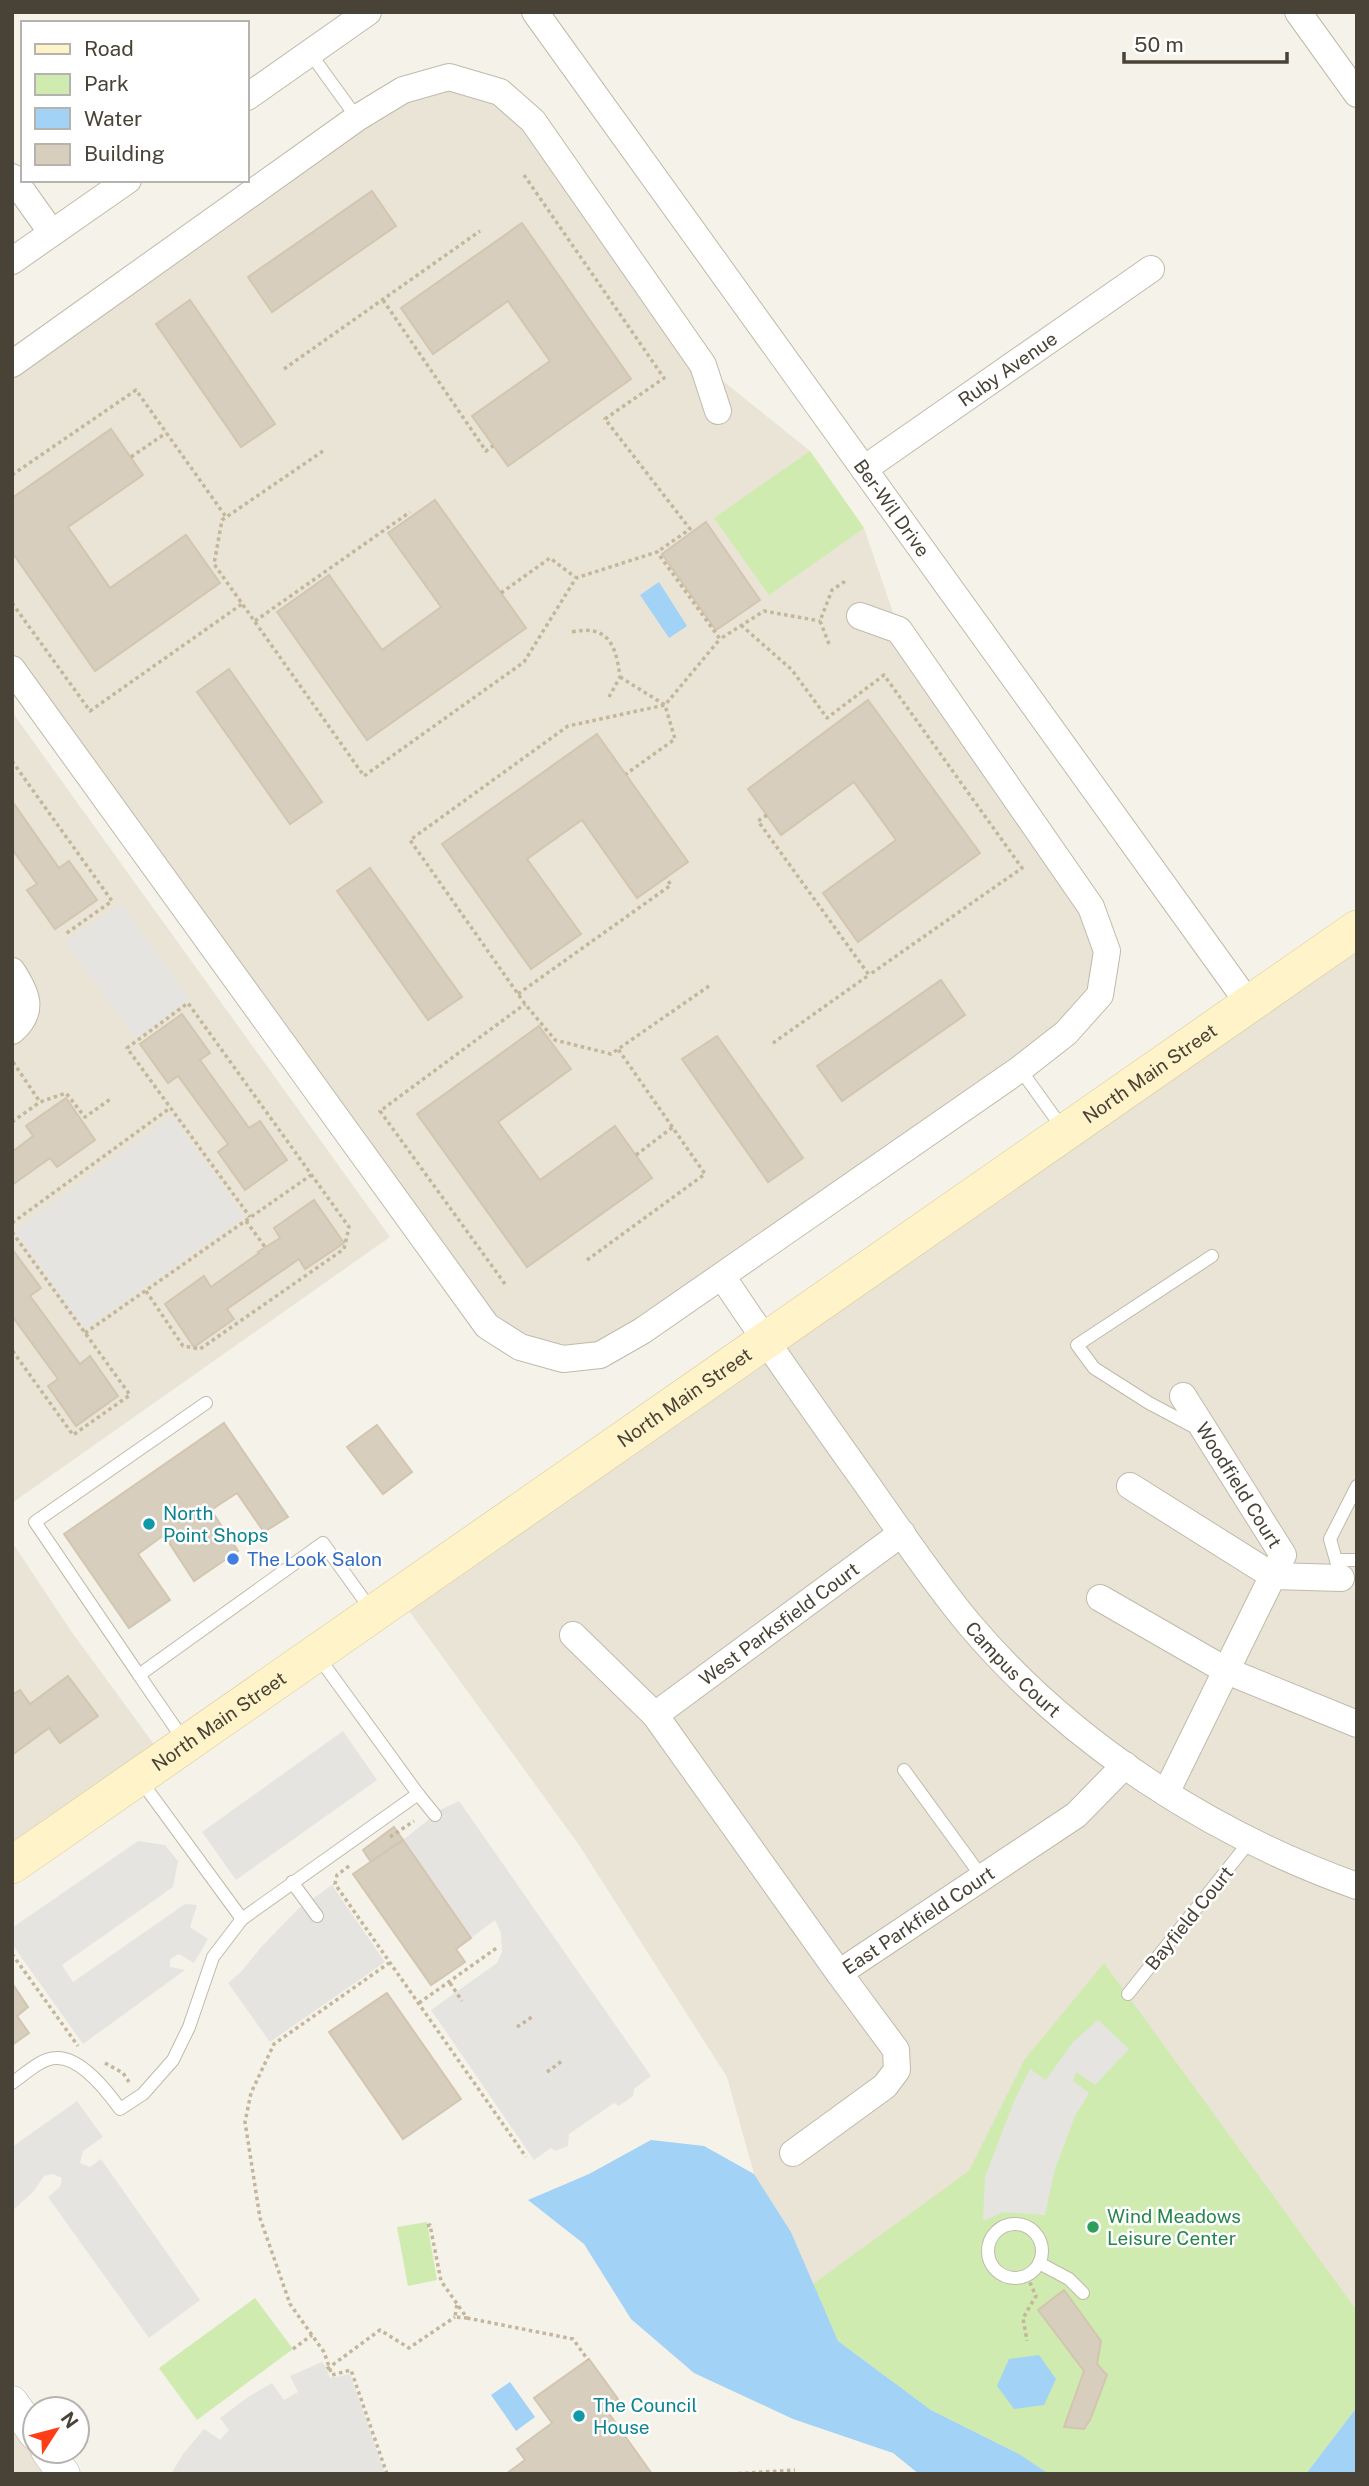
<svg xmlns="http://www.w3.org/2000/svg" width="1369" height="2486" font-family="'Public Sans',sans-serif">
<rect width="100%" height="100%" fill="#f5f2e9"/>
<g fill="#e9e4d6">
<path d="M449 77 500 92 703 365 810 451 864 528 899 630 1107 951 1066 1033 600 1355 487 1326 12 669V364L357 118Z"/>
<path d="M12 712 390 1237 12 1503Z"/>
<path d="M1357 928V2407L1306 2474H1049L838 2341 791 2232 754 2174 727 2077 579 1845 399 1597Z"/>
<path d="M12 1542 71 1631 153 1743 144 1759 12 1852Z"/>
<path d="M12 2418 52 2474H12Z"/>
</g>
<g fill="#cfebaf">
<path d="M810 451 864 528 769 595 714 518Z"/>
<path d="M1104 1963 1357 2311V2407L1306 2474H1049L1019 2454 931 2410 838 2341 813 2284 969 2171 1025 2059Z"/>
<path d="M427 2222 437 2280 408 2286 397 2227Z"/>
<path d="M255 2298 293 2349 197 2420 159 2368Z"/>
</g>
<g fill="#e6e4e1">
<path d="M121 904 189 1000 136 1038 66 942Z"/>
<path d="M172 1116 244 1217 85 1329 15 1231Z"/>
<path d="M343 1731 377 1780 236 1880 202 1832Z"/>
<path d="M459 1801 651 2076 634 2089 633 2096 619 2106 614 2103 569 2134 568 2146 555 2151 551 2148 534 2160 431 2010 497 1963 502 1952 501 1933 495 1920 471 1938 403 1840 442 1809Z"/>
<path d="M138 1841 165 1845 178 1861 173 1887 62 1965 73 1982 185 1904 197 1905 190 1927 208 1939 194 1963 179 1954 170 1959V1967L185 1970 83 2044 12 1944V1928Z"/>
<path d="M332 1885 385 1962 270 2042 228 1983 241 1972 263 1945 298 1909Z"/>
<path d="M1098 2020 1129 2049 1095 2085 1076 2072 1073 2081 1089 2093 1075 2116 1055 2169 1045 2215 1003 2212 983 2221 985 2177 1015 2099 1030 2069 1046 2080 1073 2042Z"/>
<path d="M77 2101 103 2137 83 2151 80 2163 90 2167 101 2159 200 2300 149 2338 48 2197 60 2187 62 2178 53 2174 44 2176 33 2192 12 2211V2147Z"/>
<path d="M322 2362 326 2367 330 2378 350 2374 385 2474H171L183 2454 204 2429 220 2440 229 2430 220 2418 248 2397 272 2383 284 2400 298 2392 290 2376Z"/>
</g>
<g fill="#a2d2f5">
<path d="M659 582 687 626 669 638 640 595Z"/>
<path d="M651 2140 704 2146 754 2174 791 2232 838 2341 931 2410 1019 2454 1049 2474H919L893 2453 793 2419 694 2373 631 2319 584 2244 528 2200 589 2174Z"/>
<path d="M1039 2355 1056 2379 1044 2405 1014 2409 997 2386 1009 2359Z"/>
<path d="M510 2382 535 2417 516 2431 491 2395Z"/>
<path d="M1357 2407V2474H1306Z"/>
</g>
<g fill="#d8cebd" stroke="#d3c6b0" stroke-width="2">
<path d="M372 191 396 226 272 312 248 277Z"/>
<path d="M522 223 631 379 508 466 472 416 550 361 508 301 433 354 401 308Z"/>
<path d="M190 300 275 424 241 447 156 324Z"/>
<path d="M111 429 143 475 68 527 110 588 186 535 220 583 95 671 12 552V498Z"/>
<path d="M435 500 526 628 367 740 277 612 329 575 382 650 441 607 388 533Z"/>
<path d="M706 522 760 600 716 630 662 554Z"/>
<path d="M229 669 322 802 290 824 197 692Z"/>
<path d="M868 700 980 853 858 942 823 893 896 840 854 782 781 835 748 789Z"/>
<path d="M597 734 688 862 637 898 582 820 527 859 581 934 531 969 442 844Z"/>
<path d="M12 801 59 868 69 861 97 900 55 929 27 890 37 884 12 849Z"/>
<path d="M370 868 462 997 428 1020 337 891Z"/>
<path d="M941 980 965 1015 842 1101 817 1066Z"/>
<path d="M182 1014 210 1053 200 1060 249 1128 260 1121 287 1160 245 1190 218 1152 228 1144 178 1076 168 1083 140 1044Z"/>
<path d="M539 1026 571 1069 498 1122 540 1180 615 1126 652 1178 527 1267 417 1114Z"/>
<path d="M717 1036 803 1158 768 1182 682 1059Z"/>
<path d="M66 1098 95 1140 57 1167 50 1158 12 1185V1152L33 1136 26 1126Z"/>
<path d="M314 1200 344 1243 305 1269 299 1259 227 1309 234 1319 194 1347 165 1304 204 1276 211 1287 259 1253 258 1252 280 1238 274 1228Z"/>
<path d="M12 1249 41 1288 30 1296 80 1364 90 1356 118 1396 76 1426 48 1386 58 1379 12 1316Z"/>
<path d="M224 1423 288 1517 264 1532 237 1493 211 1510 238 1551 194 1581 164 1535 138 1554 170 1600 129 1628 64 1534Z"/>
<path d="M377 1425 412 1472 383 1494 347 1447Z"/>
<path d="M68 1676 98 1716 60 1743 49 1728 12 1755V1695L20 1690 30 1704Z"/>
<path d="M394 1827 403 1840 371 1862 363 1850Z"/>
<path d="M403 1840 471 1938 456 1949 465 1962 431 1985 353 1874Z"/>
<path d="M12 1983 28 2007 17 2016 29 2033 12 2045Z"/>
<path d="M387 1993 461 2099 403 2139 329 2032Z"/>
<path d="M1064 2290 1101 2341 1097 2364 1107 2375 1090 2420 1084 2429 1064 2427 1084 2371 1038 2310Z"/>
<path d="M589 2359 618 2399 605 2408 652 2474H506L525 2460 517 2449 552 2423 534 2398Z"/>
</g>
<g fill="none" stroke-linecap="round" stroke-linejoin="round">
<g stroke="#c1baaa" stroke-width="14">
<g id="service">
<path d="M310 53 357 118"/>
<path d="M1020 1069 1063 1129"/>
<path d="M1198 1429 1149 1403 1094 1368 1077 1345 1212 1256"/>
<path d="M1336 1560H1357"/>
<path d="M1341 1578 1330 1539 1357 1486"/>
<path d="M317 1655 418 1794 435 1815"/>
<path d="M139 1675 35 1522 206 1403"/>
<path d="M185 1742 139 1675 323 1543 372 1611"/>
<path d="M904 1770 982 1877"/>
<path d="M141 1781 242 1919"/>
<path d="M292 1882 317 1916"/>
<path d="M1128 1994 1250 1841"/>
<path d="M12 2083C24 2075 41 2058 56 2058 81 2057 107 2091 120 2109L143 2094 173 2060 189 2027 213 1957 242 1919 418 1794"/>
<circle cx="1015" cy="2251" r="27"/>
<path d="M1039 2263 1069 2279 1083 2293"/>
</g>
</g>
<g stroke="#c1baaa" stroke-width="28">
<g id="minor">
<path id="s1" d="M535 12 1249 1004"/>
<path d="M1298 12 1357 94"/>
<path d="M247 97 368 12"/>
<path d="M12 177 52 233"/>
<path d="M12 261 128 180"/>
<path d="M12 364 357 118 403 90 449 77 500 92 533 121 703 365 718 411"/>
<path id="s2" d="M864 469 1151 269"/>
<path d="M12 669 487 1326 520 1347 563 1359 600 1355 642 1331 1020 1069 1066 1033 1100 995 1107 951 1091 907 899 630 860 616"/>
<path d="M12 971C27 994 35 1011 12 1031"/>
<path id="s3" d="M722 1276C767 1344 814 1410 861 1476 896 1525 932 1580 970 1625 1071 1744 1211 1834 1357 1886"/>
<path d="M1130 1486 1273 1576 1341 1578"/>
<path d="M1100 1598 1227 1671 1357 1724"/>
<path d="M573 1635 655 1715 839 1973"/>
<path id="s4" d="M655 1715 902 1533"/>
<path d="M1166 1793 1283 1555 1183 1396"/>
<path id="s5" d="M793 2153 885 2086 897 2070 896 2050 839 1973 1076 1815 1125 1765"/>
</g>
</g>
<g stroke="#c1baaa" stroke-width="33">
<g id="tertiary">
<path d="M12 2402 35 2434"/>
<path d="M47 2451 64 2474"/>
</g>
</g>
<g stroke="#d8c796" stroke-width="38">
<g id="secondary">
<path id="s6" d="M12 1865 1357 929"/>
</g>
</g>
<g stroke="#c4b69b" stroke-width="3.5" stroke-dasharray="3.5 3.5" stroke-linecap="butt">
<path d="M524 175 664 378 605 419 690 529 657 552"/>
<path d="M383 300 486 451 493 446"/>
<path d="M284 369 480 231"/>
<path d="M323 451 222 520 214 564 364 776 524 662 576 578 657 552 720 639 764 611 820 621"/>
<path d="M131 457 166 433"/>
<path d="M12 475 136 390 226 517"/>
<path d="M501 593 550 558 575 577"/>
<path d="M12 603 90 711 242 604"/>
<path d="M255 621 410 512"/>
<path d="M741 625 792 670 827 718 884 675 1022 868 869 975"/>
<path d="M572 632C608 624 616 645 620 677L609 697"/>
<path d="M829 644 820 621 832 590 847 580"/>
<path d="M620 677 665 705 675 739 626 774"/>
<path d="M12 761 112 901 64 935"/>
<path d="M767 815 758 821 869 975 773 1043"/>
<path d="M709 986 611 1054 555 1040 525 1004 410 840 568 726 665 705 720 639"/>
<path d="M518 994 671 885 666 878"/>
<path d="M13 1062 40 1102"/>
<path d="M12 1122 40 1102 66 1093 85 1117 112 1098"/>
<path d="M636 1155 673 1127"/>
<path d="M246 1221 265 1247"/>
<path d="M12 1223 170 1108"/>
<path d="M12 1232 130 1395 73 1435 12 1350"/>
<path d="M587 1260 705 1174 618 1049"/>
<path d="M505 1284 380 1111 525 1004"/>
<path d="M146 1291 183 1346 200 1349 344 1249 349 1227 188 1003 127 1048 250 1217"/>
<path d="M85 1333 311 1175"/>
<path d="M390 1837 414 1821"/>
<path d="M349 1866 337 1875 335 1884 526 2157"/>
<path d="M12 1954 78 2046"/>
<path d="M450 1983 462 2001"/>
<path d="M419 2003 498 1947"/>
<path d="M517 2027 532 2017"/>
<path d="M105 2063 123 2073 129 2082"/>
<path d="M547 2072 562 2061"/>
<path d="M427 2226 430 2225 441 2281 467 2318 455 2317 457 2304"/>
<path d="M1027 2276 1036 2296 1023 2318 1027 2341"/>
<path d="M467 2318 573 2339 588 2360"/>
<path d="M293 2349 312 2335"/>
<path d="M327 2369 380 2330 409 2348 455 2317"/>
<path d="M387 2474 351 2370 332 2375 324 2352 290 2304 260 2218 245 2122 251 2093 274 2044 389 1963"/>
<path d="M731 2474 795 2470"/>
</g>
<use href="#service" stroke="#fff" stroke-width="12"/>
<use href="#minor" stroke="#fff" stroke-width="26"/>
<use href="#tertiary" stroke="#fff" stroke-width="32"/>
<use href="#secondary" stroke="#fff3c9" stroke-width="37"/>
</g>
<g fill="#0f9aa8" stroke="#fff" stroke-width="2.5">
<circle cx="149" cy="1524" r="7"/>
<circle cx="579" cy="2416" r="7"/>
</g>
<circle fill="#3f7fe0" stroke="#fff" stroke-width="2.5" cx="233" cy="1559" r="7"/>
<circle fill="#2e9e5b" stroke="#fff" stroke-width="2.5" cx="1093" cy="2227" r="7"/>
<g text-anchor="middle" dominant-baseline="central" stroke-width="5" stroke-linejoin="round" paint-order="stroke">
<g font-size="19" fill="#494236" stroke="#fff">
<text stroke="none"><textPath href="#s2" startOffset="175">Ruby Avenue</textPath></text>
<text stroke="none"><textPath href="#s1" startOffset="611">Ber-Wil Drive</textPath></text>
<text stroke="none"><textPath href="#s6" startOffset="1386">North Main Street</textPath></text>
<text stroke="none"><textPath href="#s6" startOffset="819">North Main Street</textPath></text>
<text transform="translate(1239 1485) rotate(58)">Woodfield Court</text>
<text stroke="none"><textPath href="#s4" startOffset="154">West Parksfield Court</textPath></text>
<text stroke="none"><textPath href="#s3" startOffset="490">Campus Court</textPath></text>
<text stroke="none"><textPath href="#s6" startOffset="252">North Main Street</textPath></text>
<text transform="translate(1189 1918) rotate(-51)">Bayfield Court</text>
<text stroke="none"><textPath href="#s5" startOffset="345">East Parkfield Court</textPath></text>
</g>
<g font-size="19" fill="#0d838f" stroke="#fff" text-anchor="start">
<text x="163" y="1513">North<tspan x="163" dy="22">Point Shops</tspan></text>
<text x="593" y="2405">The Council<tspan x="593" dy="22">House</tspan></text>
</g>
<g font-size="19" fill="#366cbe" stroke="#fff" text-anchor="start">
<text x="247" y="1559">The Look Salon</text>
</g>
<g font-size="19" fill="#27864d" stroke="#fff" text-anchor="start">
<text x="1107" y="2216">Wind Meadows<tspan x="1107" dy="22">Leisure Center</tspan></text>
</g>
</g>
<rect width="1369" height="2486" fill="none" stroke="#494236" stroke-width="28"/>
<rect x="21" y="21" width="228" height="161" fill="#ffffff" stroke="#b6b3af" stroke-width="2"/>
<rect x="35" y="44" width="35" height="10" fill="#fff3c9" stroke="#b6b3af" stroke-width="2"/>
<text x="84" y="56" font-size="21" fill="#494236">Road</text>
<rect x="35" y="74" width="35" height="21" fill="#cfebaf" stroke="#b6b3af" stroke-width="2"/>
<text x="84" y="91" font-size="21" fill="#494236">Park</text>
<rect x="35" y="108" width="35" height="21" fill="#a2d2f5" stroke="#b6b3af" stroke-width="2"/>
<text x="84" y="126" font-size="21" fill="#494236">Water</text>
<rect x="35" y="144" width="35" height="21" fill="#d8cebd" stroke="#b6b3af" stroke-width="2"/>
<text x="84" y="161" font-size="21" fill="#494236">Building</text>
<g transform="translate(56 2430) rotate(54)"><circle r="33" fill="#ffffff" stroke="#b6b3af" stroke-width="2"/>
<path d="M0-5L12 26L0 18L-12 26Z" fill="#ff3d16"/>
<text y="-10" font-size="19" font-weight="bold" text-anchor="middle" fill="#494236">N</text>
</g>
<path d="M1124 52v10h163v-10" fill="none" stroke="#494236" stroke-width="3.5"/>
<text x="1134" y="52" font-size="21" fill="#494236" stroke="#ffffff" stroke-width="5" paint-order="stroke">50 m</text>
</svg>
